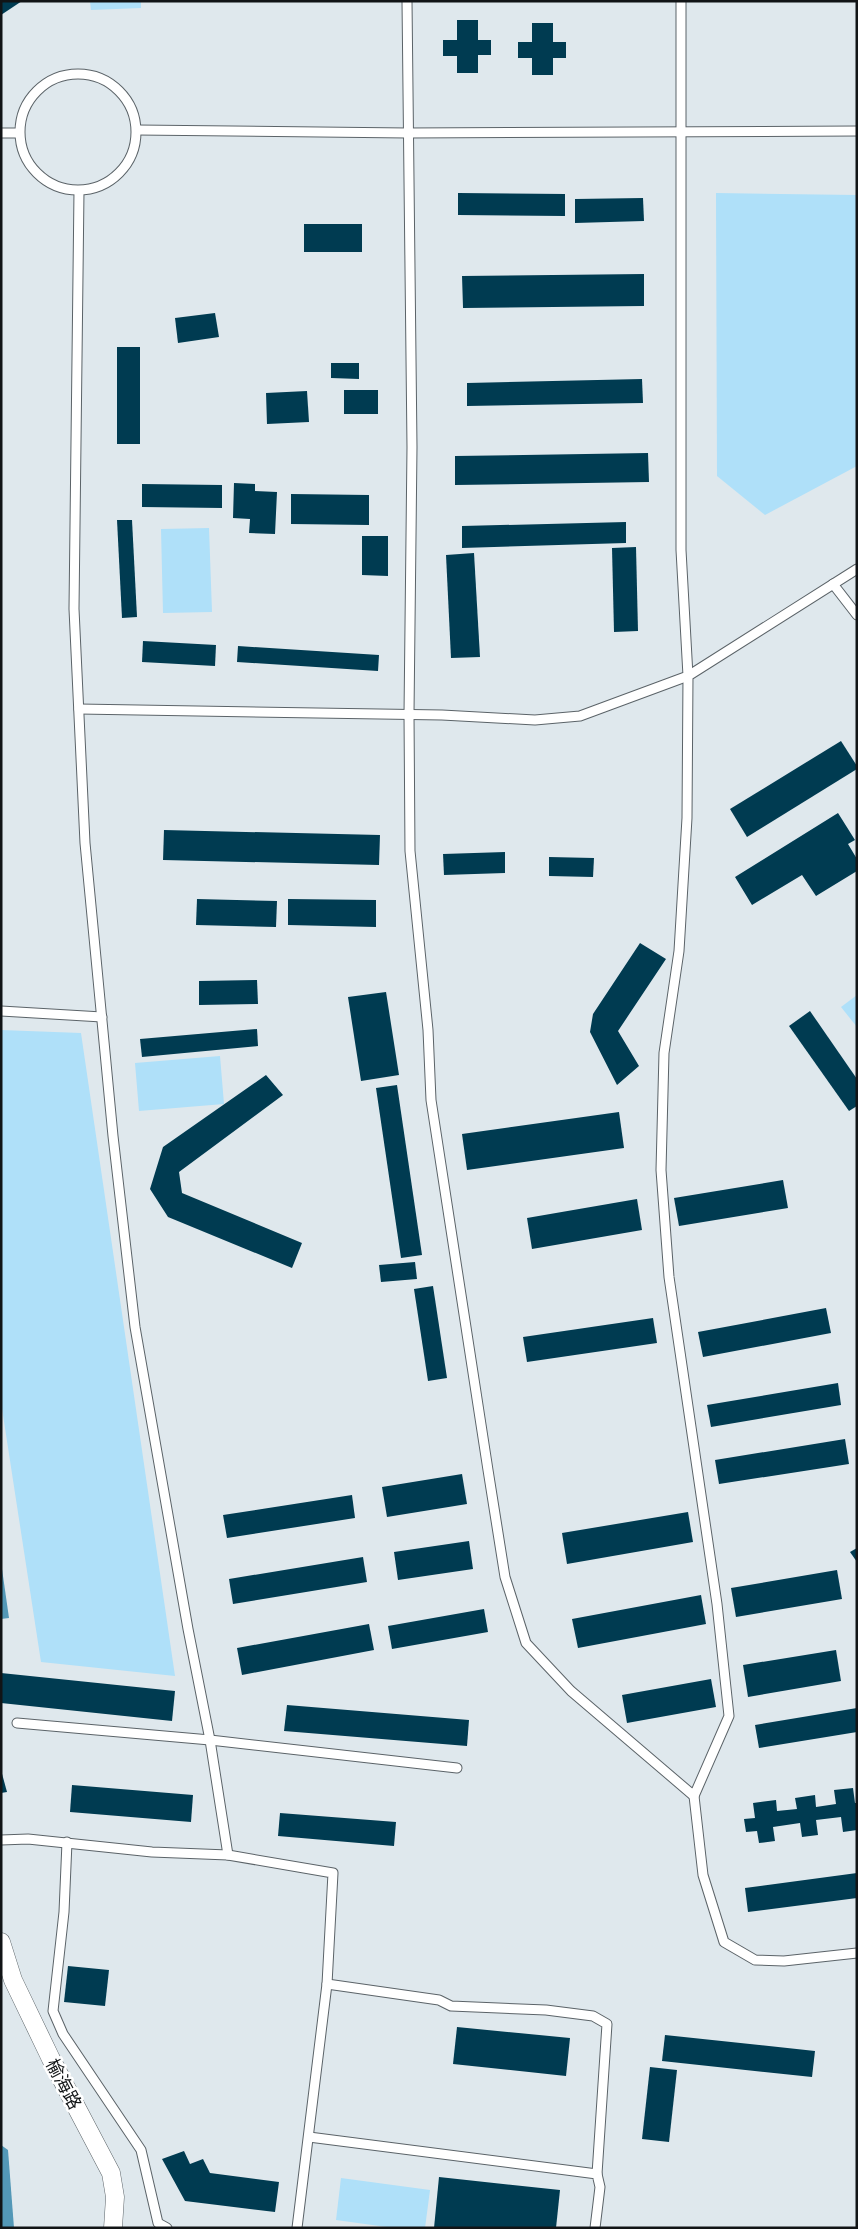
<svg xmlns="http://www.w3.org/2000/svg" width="858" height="2229" font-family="'IBM Plex Sans','Noto Sans SC',sans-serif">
<rect width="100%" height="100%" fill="#dfe8ed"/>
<g fill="#afe0f9">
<path d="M90 1H141V8L91 10Z"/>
<path d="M716 193 857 195V466L765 515 717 476Z"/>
<path d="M209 528 212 612 163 613 161 529Z"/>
<path d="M857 995V1027L841 1007Z"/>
<path d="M1 1030 81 1033 175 1676 41 1662 1 1402Z"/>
<path d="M220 1056 224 1104 139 1111 135 1063Z"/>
<path d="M341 2178 430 2190 425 2228H394L336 2220Z"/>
</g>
<g fill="#5398b7">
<path d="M1 1562 9 1618 1 1619Z"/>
<path d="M1 2145 8 2150 14 2228H1Z"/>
</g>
<g fill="#003b51">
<path d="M1 1H22L1 15Z"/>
<path d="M457 20H478V40H491V55H478V73H457V56H443V40H457Z"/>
<path d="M532 23H553V42H566V58H553V75H532V58H518V42H532Z"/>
<path d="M458 193 565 194V216L458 215Z"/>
<path d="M643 198 644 221 575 223V199Z"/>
<rect x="304" y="224" width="58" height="28"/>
<path d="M644 274V306L463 308 462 276Z"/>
<path d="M215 313 219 337 178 343 175 318Z"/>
<rect x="117" y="347" width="23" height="97"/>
<path d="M331 363H359V379L331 378Z"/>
<path d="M642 379 643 403 467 406V383Z"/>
<rect x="344" y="390" width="34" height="24"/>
<path d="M307 391 309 422 267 424 266 393Z"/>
<path d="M648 453 649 482 455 485V456Z"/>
<path d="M234 483 255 484V491L277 492 275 534 249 533 250 519 233 518Z"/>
<path d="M142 484 222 485V508L142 507Z"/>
<path d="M291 494 369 495V525L291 524Z"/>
<path d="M117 520H132L137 617 122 618Z"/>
<path d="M626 522V543L462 548V526Z"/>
<path d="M362 536H388V576L362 575Z"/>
<path d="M636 547 638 631 614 632 612 548Z"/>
<path d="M474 553 480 657 451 658 446 555Z"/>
<path d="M143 641 216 645 215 666 142 662Z"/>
<path d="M238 646 379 655 378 671 237 662Z"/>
<path d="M841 741 857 766V769L747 837 730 809Z"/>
<path d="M838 813 855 840 848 844 857 859V871L816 896 802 875 752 905 735 877Z"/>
<path d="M164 830 380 835 379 865 163 860Z"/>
<path d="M505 852V873L444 875 443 854Z"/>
<path d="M549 857 594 858 593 877 549 876Z"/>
<path d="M197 899 277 901 276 927 196 925Z"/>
<path d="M288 899 376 900V927L288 925Z"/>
<path d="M640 943 666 959 618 1031 639 1066 617 1085 590 1032 593 1014Z"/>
<path d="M257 980 258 1004 199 1005V981Z"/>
<path d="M386 992 399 1075 361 1081 348 997Z"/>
<path d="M810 1011 857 1079V1106L849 1111 789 1026Z"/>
<path d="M257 1029 258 1046 142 1057 140 1039Z"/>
<path d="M266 1075 283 1095 179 1172 182 1193 302 1243 292 1268 168 1217 150 1189 163 1147Z"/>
<path d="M397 1085 422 1255 401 1258 376 1088Z"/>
<path d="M619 1112 624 1148 467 1170 462 1134Z"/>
<path d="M783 1180 788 1208 679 1226 674 1198Z"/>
<path d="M637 1199 642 1230 532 1249 527 1218Z"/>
<path d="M415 1262 417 1279 381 1282 379 1265Z"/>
<path d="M433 1286 447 1378 428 1381 414 1289Z"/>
<path d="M826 1308 831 1333 703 1357 698 1332Z"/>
<path d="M653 1318 657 1343 527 1362 523 1337Z"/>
<path d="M838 1383 841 1405 711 1427 707 1405Z"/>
<path d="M845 1439 849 1464 719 1484 715 1460Z"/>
<path d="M462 1474 467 1504 387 1517 382 1487Z"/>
<path d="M352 1495 355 1518 227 1538 223 1515Z"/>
<path d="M688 1512 693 1542 567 1564 562 1533Z"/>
<path d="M469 1541 473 1569 398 1580 394 1552Z"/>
<path d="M857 1548V1562L850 1552Z"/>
<path d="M363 1557 367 1582 233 1604 229 1579Z"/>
<path d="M837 1570 842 1599 736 1617 731 1588Z"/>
<path d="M701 1595 706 1624 578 1648 572 1619Z"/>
<path d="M484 1609 488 1632 392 1649 388 1626Z"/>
<path d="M369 1624 374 1650 242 1675 237 1648Z"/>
<path d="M836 1650 841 1681 748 1697 743 1665Z"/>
<path d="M1 1673 175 1691 172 1721 1 1703Z"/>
<path d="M711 1679 716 1707 627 1723 622 1695Z"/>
<path d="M287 1705 469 1720 467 1746 284 1731Z"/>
<path d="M857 1708V1732L759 1748 755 1725Z"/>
<path d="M1 1770 7 1792 1 1793Z"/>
<path d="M72 1785 193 1795 191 1822 70 1812Z"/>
<path d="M853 1788 855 1803H857V1830L843 1832 841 1817 816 1820 818 1835 802 1837 800 1823 773 1827 775 1841 759 1843 757 1831 746 1832 744 1819 755 1818 753 1803 776 1800 777 1811 797 1809 795 1798 815 1795 816 1807 836 1804 834 1790Z"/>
<path d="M280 1813 396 1822 394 1846 278 1836Z"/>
<path d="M857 1873V1898L748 1912 745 1888Z"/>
<path d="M68 1966 109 1970 105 2006 64 2002Z"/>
<path d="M457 2027 570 2038 566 2076 453 2064Z"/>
<path d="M665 2035 815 2051 812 2077 662 2061Z"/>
<path d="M650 2067 677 2070 669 2142 642 2139Z"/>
<path d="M184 2151 190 2164 203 2159 210 2173 279 2182 275 2212 185 2201 162 2159Z"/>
<path d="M439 2177 560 2190 556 2228H434Z"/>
</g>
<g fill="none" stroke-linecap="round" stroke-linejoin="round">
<g stroke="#5b6368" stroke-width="11">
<g id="service">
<path d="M407 1 412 447 409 714 410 851 428 1030 431 1100 488 1470 505 1577 526 1643 571 1691 694 1796 729 1716 717 1604 669 1277 661 1170 664 1053 679 951 687 818 688 676 857 569"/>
<circle cx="78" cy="132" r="58"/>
<path d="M137 130 407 133 857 131"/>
<path d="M1 133H19"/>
<path d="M79 191 74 609 85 843 113 1136 135 1327 188 1629 210 1740 228 1855"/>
<path d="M833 584 857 615"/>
<path d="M79 709 442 715 535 720 580 716 688 676 681 550V1"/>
<path d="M1 1011 102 1017"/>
<path d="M17 1723 210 1740 457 1768"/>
<path d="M694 1796 703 1875 724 1942 755 1960 784 1961 857 1953"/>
<path d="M1 1840 28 1839 152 1852 228 1855 333 1873 327 1984 297 2228"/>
<path d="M67 1842 64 1912 53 2011 63 2034 141 2150 158 2223 167 2228"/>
<path d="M327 1984 439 2000 451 2006 546 2010 593 2016 607 2024 597 2174"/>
<path d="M309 2137 597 2174 600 2187 595 2228"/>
</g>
</g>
<g stroke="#5b6368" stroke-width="19">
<path id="minor" d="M1 1942 13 1980 51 2059 111 2173 115 2197 113 2228"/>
</g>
<use href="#service" stroke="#fff" stroke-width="9"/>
<use href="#minor" stroke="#fff" stroke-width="18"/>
</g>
<g text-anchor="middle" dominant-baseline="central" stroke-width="5" stroke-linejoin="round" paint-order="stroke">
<g font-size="18" fill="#111416" stroke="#fff">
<text transform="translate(64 2084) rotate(62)">榆海路</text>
</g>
</g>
<rect width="858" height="2229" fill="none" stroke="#111416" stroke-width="5"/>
</svg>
